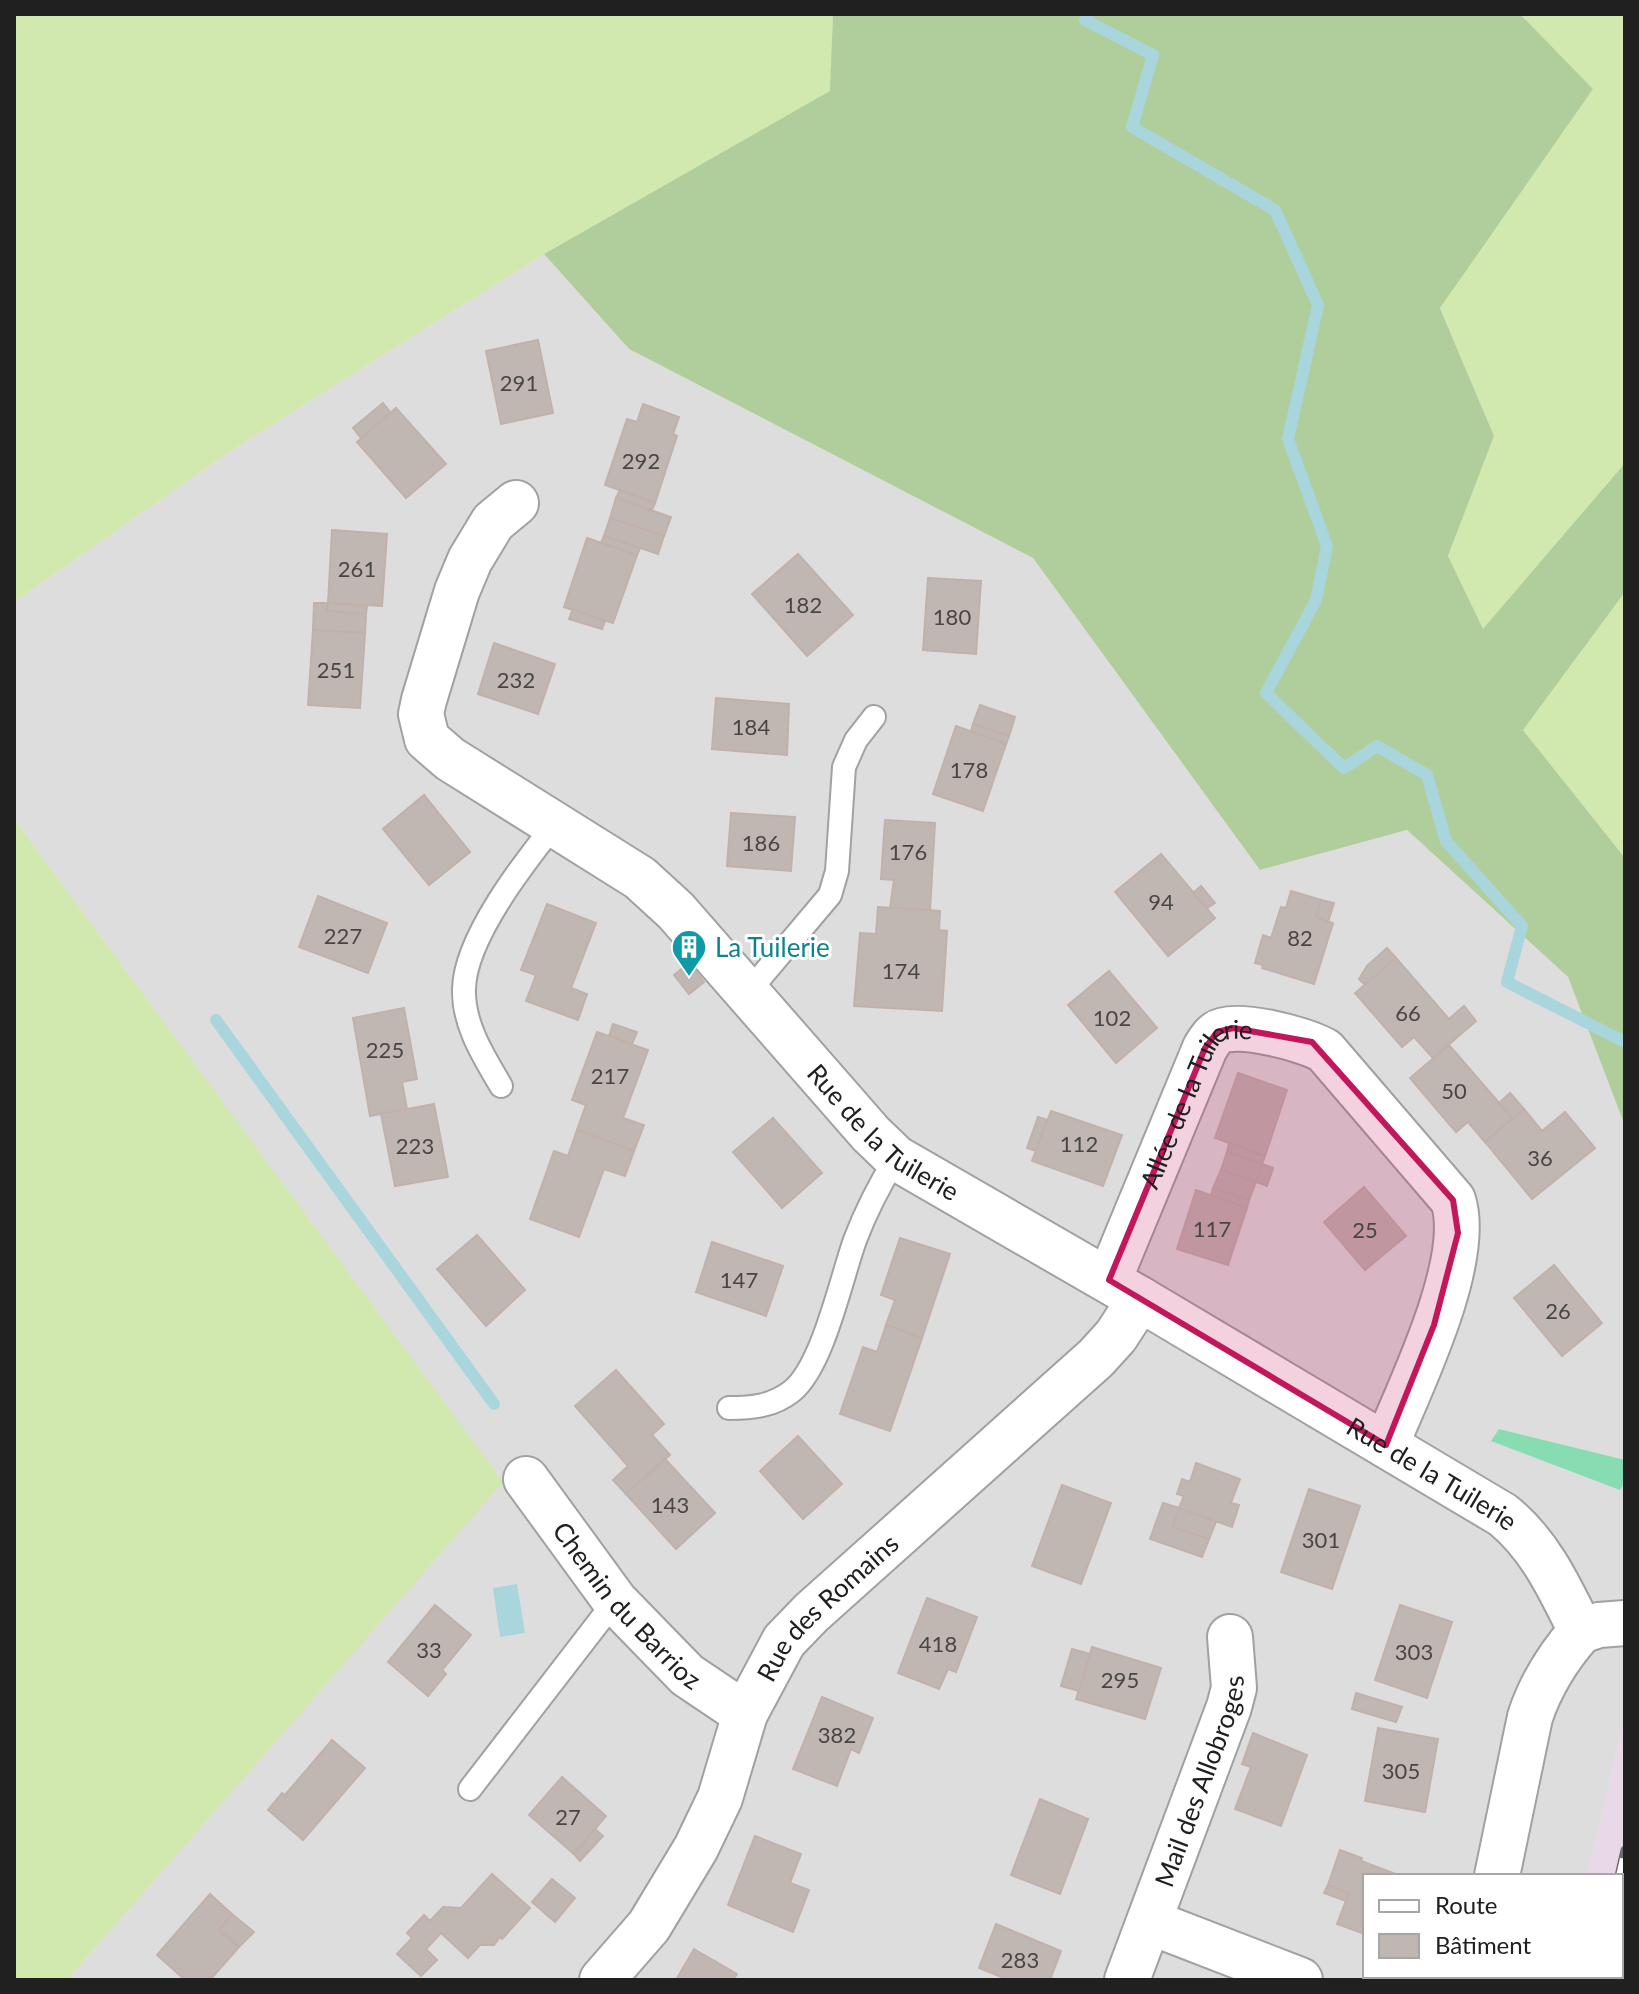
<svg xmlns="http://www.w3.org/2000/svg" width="1639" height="1994" font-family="Lato,sans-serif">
<rect width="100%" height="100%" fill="#f0ece6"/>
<path fill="#dedddd" d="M544 254 629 349 1033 558 1260 870 1407 830 1568 977 1625 1126V1718L1587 1876H1365V1976H1563L1562 1980H67L502 1482 14 819V602L229 452Z"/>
<path fill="#e9d8e7" d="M1625 1718V1980H1562L1563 1976H1621V1876H1587Z"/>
<g fill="#d1e8ae">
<path d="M14 14H833L831 91 544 254 229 452 14 602Z"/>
<path d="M1520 14H1625V463L1483 630 1448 556 1494 436 1440 307 1593 89Z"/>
<path d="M1625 592V858L1523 730Z"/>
<path d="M14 819 503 1482 67 1980H14Z"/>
</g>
<path fill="#b0ce9c" d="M833 14H1520L1593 89 1440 308 1494 436 1448 556 1483 629 1625 463V592L1523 730 1625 858V1126L1568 977 1407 830 1260 870 1033 558 629 349 544 254 830 91Z"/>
<path fill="#87dcb2" d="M1499 1429 1625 1460V1482L1620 1490 1491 1441Z"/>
<path fill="#a8d6dc" d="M517 1584 525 1633 500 1637 493 1588Z"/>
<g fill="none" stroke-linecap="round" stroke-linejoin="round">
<g stroke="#a8d6dc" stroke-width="12">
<path d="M1088 14 1085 20 1153 55 1132 127 1275 210 1318 305 1288 439 1327 546 1316 600 1266 693 1344 768 1377 746 1427 775 1446 841 1522 926 1507 982 1625 1042"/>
<path d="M216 1020 494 1404"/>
</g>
</g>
<g fill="#c0b7b3" stroke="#c1b1a9" stroke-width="2">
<path d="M538 340 553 413 501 424 486 351Z"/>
<path d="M383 403 391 413 361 438 353 428Z"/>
<path d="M643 404 679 417 673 434 677 436 655 503 605 485 627 419 637 422Z"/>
<path d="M396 408 446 464 406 498 357 442Z"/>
<path d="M620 490 655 503 652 510 616 498Z"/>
<path d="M616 498 671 517 664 536 610 518Z"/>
<path d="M610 518 664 536 658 554 604 536Z"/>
<path d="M332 530 387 534 382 606 328 603Z"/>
<path d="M604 536 640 548 637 555 601 543Z"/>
<path d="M587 538 637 555 613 623 564 607Z"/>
<path d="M798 554 853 615 807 656 752 594Z"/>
<path d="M928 578 981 581 976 654 923 650Z"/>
<path d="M314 603H328L327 611 366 614 365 633 313 630Z"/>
<path d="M328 603 367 606 366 614 327 611Z"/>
<path d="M573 609 605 621 602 629 569 619Z"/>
<path d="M313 630 365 633 360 708 308 705Z"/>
<path d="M494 643 555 664 538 714 478 694Z"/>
<path d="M716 698 789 704 787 755 712 749Z"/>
<path d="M980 705 1015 717 1009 736 973 724Z"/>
<path d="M973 724 1009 736 1006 744 971 732Z"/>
<path d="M956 726 1006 744 983 811 933 794Z"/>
<path d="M424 795 470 852 429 885 383 829Z"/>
<path d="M731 813 795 817 791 871 727 866Z"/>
<path d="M885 820 935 823 930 911 890 908 894 880 881 879Z"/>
<path d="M1161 854 1215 918 1168 956 1115 892Z"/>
<path d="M1201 886 1215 903 1207 908 1193 893Z"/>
<path d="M1291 891 1321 900 1316 917 1333 923 1314 984 1262 968 1263 965 1255 963 1263 935 1271 938 1281 907 1286 908Z"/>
<path d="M318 896 387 923 368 973 299 947Z"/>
<path d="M1321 900 1334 903 1328 922 1316 917Z"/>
<path d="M547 904 596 923 571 988 587 994 578 1020 526 1001 536 975 521 970Z"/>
<path d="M878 907 940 911 939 930 947 931 942 1011 854 1006 860 933 876 934Z"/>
<path d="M1387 948 1396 958 1365 985 1359 979 1367 966Z"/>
<path d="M1396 958 1449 1019 1464 1006 1476 1021 1433 1058 1414 1037 1402 1047 1355 993Z"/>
<path d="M689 963 704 982 689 994 674 975Z"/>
<path d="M1109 971 1157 1028 1116 1063 1068 1005Z"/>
<path d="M404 1008 417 1079 402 1082 407 1109 370 1116 353 1018Z"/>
<path d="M613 1024 637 1032 632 1044 609 1036Z"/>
<path d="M597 1032 648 1050 623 1118 644 1125 634 1151 577 1130 586 1105 572 1100Z"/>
<path d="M1449 1045 1513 1119 1485 1142 1468 1122 1456 1132 1410 1078Z"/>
<path d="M1238 1073 1287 1090 1265 1156 1215 1138Z"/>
<path d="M1510 1093 1524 1109 1513 1119 1499 1103Z"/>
<path d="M434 1104 448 1177 395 1186 381 1114Z"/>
<path d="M1524 1109 1542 1131 1565 1112 1595 1148 1532 1199 1485 1142Z"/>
<path d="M1051 1111 1122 1135 1103 1186 1032 1161Z"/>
<path d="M1038 1117 1047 1120 1036 1151 1027 1148Z"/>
<path d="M773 1118 822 1173 782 1208 733 1152Z"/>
<path d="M577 1130 634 1151 625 1176 604 1169 579 1237 530 1219 554 1151 568 1156Z"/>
<path d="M1229 1143 1265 1156 1262 1164 1227 1152Z"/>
<path d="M1227 1152 1262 1164 1256 1182 1221 1170Z"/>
<path d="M1262 1164 1273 1168 1267 1186 1256 1182Z"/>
<path d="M1221 1170 1256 1182 1249 1200 1213 1188Z"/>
<path d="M1364 1187 1406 1236 1365 1270 1324 1222Z"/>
<path d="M1213 1188 1249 1200 1247 1208 1211 1196Z"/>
<path d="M1196 1190 1247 1208 1228 1265 1177 1249Z"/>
<path d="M477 1235 525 1290 486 1326 437 1269Z"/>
<path d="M900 1238 950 1254 922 1338 886 1325 895 1300 881 1295Z"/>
<path d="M712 1242 783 1266 766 1316 696 1292Z"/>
<path d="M1554 1265 1602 1323 1562 1356 1514 1298Z"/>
<path d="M886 1325 922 1338 890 1431 840 1414 863 1347 877 1352Z"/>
<path d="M616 1370 664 1424 652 1435 670 1455 626 1494 613 1480 628 1466 575 1406Z"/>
<path d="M798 1436 842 1484 803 1519 760 1471Z"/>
<path d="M665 1459 715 1513 676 1549 626 1494Z"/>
<path d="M1196 1463 1240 1479 1231 1503 1239 1505 1232 1527 1179 1508 1184 1496 1177 1494 1182 1479 1190 1482Z"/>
<path d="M1062 1485 1111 1503 1081 1584 1032 1566Z"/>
<path d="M1309 1489 1360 1506 1332 1589 1281 1572Z"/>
<path d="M1163 1503 1179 1508 1173 1527 1209 1539 1202 1557 1150 1539Z"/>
<path d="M1179 1508 1216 1522 1209 1539 1173 1527Z"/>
<path d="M927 1598 977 1617 956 1672 948 1669 939 1689 898 1673Z"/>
<path d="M435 1605 471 1635 442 1670 446 1674 428 1696 388 1662Z"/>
<path d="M1400 1605 1452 1622 1427 1698 1375 1680Z"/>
<path d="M1092 1647 1161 1668 1145 1719 1076 1699Z"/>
<path d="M1072 1649 1090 1654 1079 1691 1061 1686Z"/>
<path d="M1356 1693 1402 1707 1396 1722 1352 1709Z"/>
<path d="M822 1697 873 1718 859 1753 851 1749 837 1786 793 1769Z"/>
<path d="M1378 1728 1438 1739 1425 1812 1365 1801Z"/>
<path d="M1253 1733 1307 1755 1281 1826 1235 1809 1251 1767 1242 1764Z"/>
<path d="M332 1740 365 1768 303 1840 268 1810 282 1793 285 1795Z"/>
<path d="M562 1777 606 1816 574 1854 529 1815Z"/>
<path d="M1040 1799 1088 1819 1060 1894 1011 1875Z"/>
<path d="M595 1829 603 1836 580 1861 574 1854Z"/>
<path d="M755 1836 801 1854 790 1883 809 1890 793 1932 728 1905Z"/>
<path d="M1340 1850 1362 1858 1361 1861 1401 1876H1365V1934L1337 1924 1349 1893 1328 1885Z"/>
<path d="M492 1874 530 1908 502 1939 500 1937 494 1945H480L468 1958 441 1933 426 1949 437 1960 421 1976 397 1954 412 1938 407 1933 424 1915 430 1921 443 1907 461 1908Z"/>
<path d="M552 1879 575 1898 555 1922 532 1902Z"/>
<path d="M1328 1885 1349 1893 1346 1901 1324 1893Z"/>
<path d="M210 1894 232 1914 219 1930 239 1947 210 1980H185L157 1955Z"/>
<path d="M232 1914 254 1932 239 1947 219 1930Z"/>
<path d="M996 1924 1061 1951 1050 1980H1009L979 1968Z"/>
<path d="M694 1949 737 1974 733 1980H676Z"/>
</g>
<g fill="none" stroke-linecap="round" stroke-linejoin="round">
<g stroke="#a1a1a1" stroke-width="26">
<g id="service">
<path d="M749 991 830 895 837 871 844 767 856 740 874 717"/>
<path d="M501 1086C484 1057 463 1025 464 989 465 938 524 863 555 824"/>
<path d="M729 1408C753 1408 773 1406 792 1391 823 1366 841 1279 855 1240 866 1211 880 1184 896 1158"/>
<path d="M470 1789 615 1601"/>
</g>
</g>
<g stroke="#a1a1a1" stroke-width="48">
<g id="minor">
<path id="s1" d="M516 503 493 522 470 560 457 591 424 700 421 714 427 739 450 759 640 878 676 911 871 1134 896 1158 1140 1299"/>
<path id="s2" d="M1109 1280 1205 1048C1208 1043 1212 1036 1217 1033 1234 1020 1308 1040 1325 1051L1453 1200C1473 1260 1410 1387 1386 1445"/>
<path id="s3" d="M526 1479 615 1601 687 1675 745 1714"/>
<path d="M1497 1876 1530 1717C1541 1684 1557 1658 1581 1631"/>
<path d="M1150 1922 1300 1980"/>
<path id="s4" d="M1127 1980 1229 1707 1234 1688 1230 1637"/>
<path d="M1467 1980 1469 1976"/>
</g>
</g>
<g stroke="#a1a1a1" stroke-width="48">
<g id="tertiary">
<path id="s5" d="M602 1980 649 1926 696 1848 720 1798 745 1714 784 1641 811 1613 1096 1358 1116 1336 1140 1299 1503 1515C1541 1546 1560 1589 1581 1631L1599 1625 1625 1623"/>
</g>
</g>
<use href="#service" stroke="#fff" stroke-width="22"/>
<use href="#minor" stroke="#fff" stroke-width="44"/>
<use href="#tertiary" stroke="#fff" stroke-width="44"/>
<g stroke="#6e6e6e" stroke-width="9">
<g id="rail">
<path d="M1619 1876 1625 1850"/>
<path d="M1593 1980 1594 1976"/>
</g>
</g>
<use href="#rail" stroke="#fff" stroke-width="6" stroke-dasharray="18" stroke-linecap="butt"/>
</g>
<path fill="#c2185b" fill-opacity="0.2" stroke="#c2185b" stroke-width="6" stroke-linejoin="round" d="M1233 1028 1312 1042 1453 1200 1458 1233 1434 1325 1386 1445 1109 1280 1205 1048 1217 1032Z"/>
<defs>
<g id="building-pin" transform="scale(1.8)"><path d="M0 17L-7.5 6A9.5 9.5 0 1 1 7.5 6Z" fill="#0f9aa8" stroke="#fff"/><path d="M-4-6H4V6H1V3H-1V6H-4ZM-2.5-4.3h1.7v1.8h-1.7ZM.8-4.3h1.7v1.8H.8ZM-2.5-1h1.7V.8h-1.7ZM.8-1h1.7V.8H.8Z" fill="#fff"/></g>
</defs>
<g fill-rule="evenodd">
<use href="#building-pin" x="689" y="947"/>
</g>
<g text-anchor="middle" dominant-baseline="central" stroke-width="6" stroke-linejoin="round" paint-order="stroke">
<g font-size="22" fill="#484645">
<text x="519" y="382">291</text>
<text x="641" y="460">292</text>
<text x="357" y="568">261</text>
<text x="803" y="604">182</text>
<text x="952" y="616">180</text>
<text x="336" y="669">251</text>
<text x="516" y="679">232</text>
<text x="751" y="726">184</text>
<text x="969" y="769">178</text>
<text x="761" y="842">186</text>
<text x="908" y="851">176</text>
<text x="1161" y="901">94</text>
<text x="343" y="935">227</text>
<text x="1300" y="937">82</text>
<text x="901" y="970">174</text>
<text x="1408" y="1012">66</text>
<text x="1112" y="1017">102</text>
<text x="385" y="1049">225</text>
<text x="610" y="1075">217</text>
<text x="1454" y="1090">50</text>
<text x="1079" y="1143">112</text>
<text x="415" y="1145">223</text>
<text x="1540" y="1157">36</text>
<text x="1212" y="1228">117</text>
<text x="1365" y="1229">25</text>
<text x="739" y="1279">147</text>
<text x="1558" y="1310">26</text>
<text x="670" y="1504">143</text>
<text x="1321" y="1539">301</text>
<text x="938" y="1643">418</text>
<text x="429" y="1649">33</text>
<text x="1414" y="1651">303</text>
<text x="1120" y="1679">295</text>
<text x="837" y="1734">382</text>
<text x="1401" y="1770">305</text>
<text x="568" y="1816">27</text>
<text x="1020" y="1959">283</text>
</g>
<g font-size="26" fill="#0d838f" stroke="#fff" text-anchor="start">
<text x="715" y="947">La Tuilerie</text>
</g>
<g font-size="26" fill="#202020" stroke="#fff">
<text stroke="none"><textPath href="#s2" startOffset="204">Allée de la Tuilerie</textPath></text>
<text stroke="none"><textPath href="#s1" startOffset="870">Rue de la Tuilerie</textPath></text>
<text stroke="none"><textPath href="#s5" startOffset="1224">Rue de la Tuilerie</textPath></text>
<text stroke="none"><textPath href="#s3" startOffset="162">Chemin du Barrioz</textPath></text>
<text stroke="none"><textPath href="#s5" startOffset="442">Rue des Romains</textPath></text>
<text stroke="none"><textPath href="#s4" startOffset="212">Mail des Allobroges</textPath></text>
</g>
</g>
<rect width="1639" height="1994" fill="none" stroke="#202020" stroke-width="32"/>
<rect x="1363" y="1874" width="260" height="104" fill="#ffffff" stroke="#a6a6a6" stroke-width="2"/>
<rect x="1379" y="1900" width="40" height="12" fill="#ffffff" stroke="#a6a6a6" stroke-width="2"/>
<text x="1435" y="1914" font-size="24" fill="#202020">Route</text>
<rect x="1379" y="1934" width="40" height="24" fill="#c0b7b3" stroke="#a6a6a6" stroke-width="2"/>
<text x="1435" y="1954" font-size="24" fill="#202020">Bâtiment</text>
</svg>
